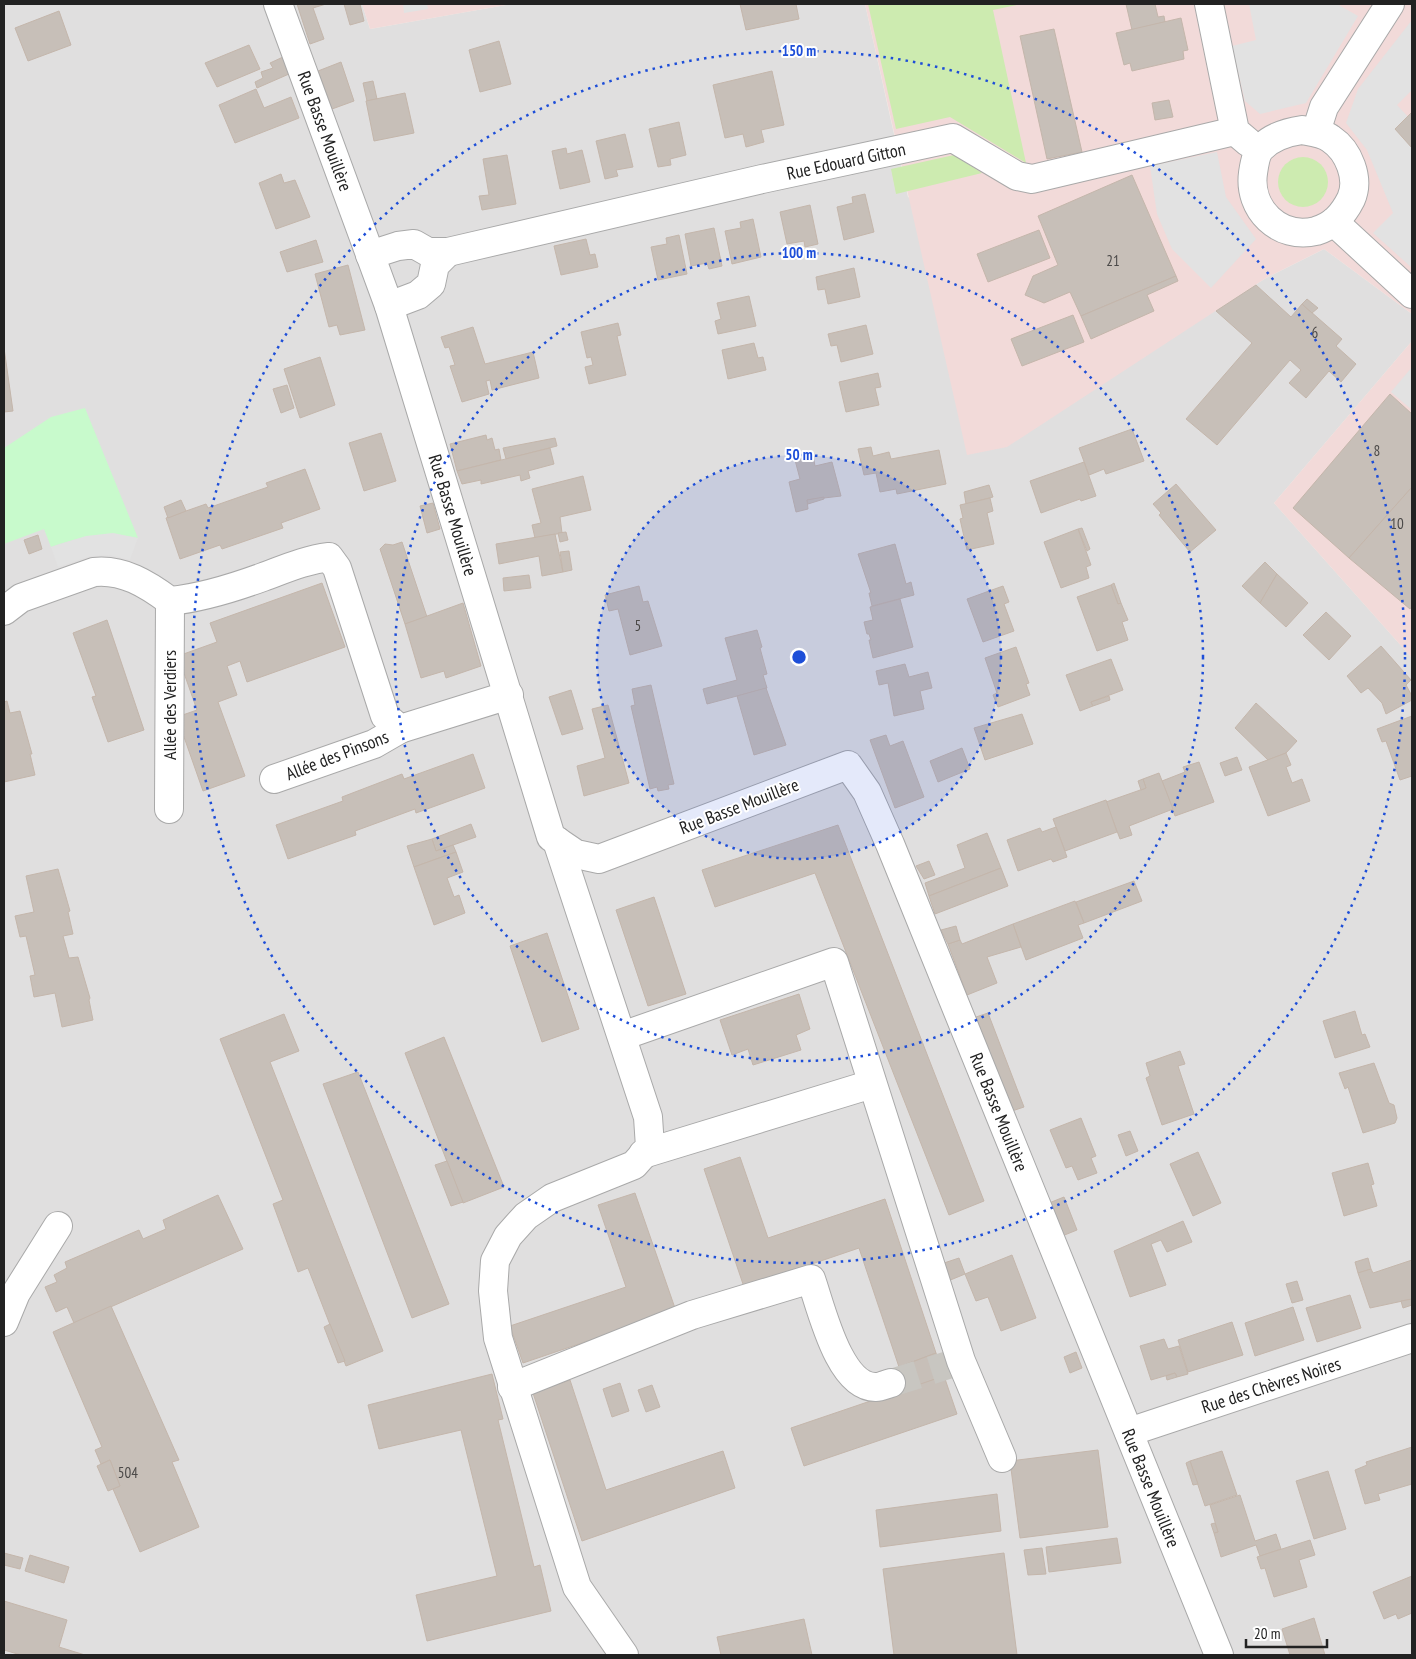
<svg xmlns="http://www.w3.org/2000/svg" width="1416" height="1659" font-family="'PT Sans Narrow',sans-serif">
<rect width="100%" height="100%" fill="#f2efe9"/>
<path fill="#e0dfdf" d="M4 4H362L370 29 511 4H865L908 197 1181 332 1266 278 1324 249 1412 314V341L1274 503 1412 658V1655H4Z"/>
<g fill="#f2dad9">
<path d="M362 4H511L370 29Z"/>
<path d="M865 4H1412V314L1324 249 1266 278 1007 447 967 455Z"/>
<path d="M1412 341V658L1274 503Z"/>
</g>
<g fill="#cdebb0">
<path d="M868 4H1022L993 10 1026 163 950 117 896 129Z"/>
<path d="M954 155 982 173 896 194 891 169Z"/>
<circle cx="1303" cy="182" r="25"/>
</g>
<path fill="#c8facc" d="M85 408 138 538C105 532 82 536 51 547L44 529 4 544V448L51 417Z"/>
<g fill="#e2e2e2">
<path d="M403 4H427L428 9 404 13Z"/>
<path d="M1249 4H1337L1358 16 1306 103 1260 114 1245 101 1232 46 1256 40Z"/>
<path d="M1412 20V90L1397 105 1412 121V268L1373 233 1393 213 1367 150 1346 123 1358 89Z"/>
<path d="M1217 152 1226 197 1256 239 1211 288 1172 249 1157 214 1150 166Z"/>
<path d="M1412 367V410L1391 392Z"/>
<path d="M113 533 138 538 130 560 111 555 91 556 58 567 51 547 86 536Z"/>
</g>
<g fill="#c7bfb8" stroke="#c4b6ab">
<path d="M297 4H326L313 8 324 39 310 44Z"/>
<path d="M344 4H360L364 21 350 25Z"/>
<path d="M740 4H796L799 19 746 30Z"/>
<path d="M1126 4H1155L1158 17 1164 16 1165 22 1132 30Z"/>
<path d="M59 11 71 45 28 61 15 28Z"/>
<path d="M1181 18 1188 50 1183 51 1184 59 1132 71 1130 63 1124 65 1116 33Z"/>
<path d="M1054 29 1082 152 1047 159 1020 36Z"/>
<path d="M499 41 511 84 480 92 469 50Z"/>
<path d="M249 45 260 69 217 87 205 63Z"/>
<path d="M283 57 289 74 257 88 255 82 263 78 261 72 273 68 270 63Z"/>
<path d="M341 62 354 101 332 109 318 71Z"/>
<path d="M772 71 784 125 761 130 764 142 746 147 743 134 725 138 713 85Z"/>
<path d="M373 81 377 99 367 101 363 83Z"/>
<path d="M256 89 264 108 291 97 299 118 235 143 219 105Z"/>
<path d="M405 93 414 133 374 141 366 101Z"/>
<path d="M1169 100 1173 117 1155 120 1152 103Z"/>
<path d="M1412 112V148L1395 129Z"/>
<path d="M679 122 686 155 670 159 671 165 658 167 649 129Z"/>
<path d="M625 134 633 167 616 170 618 176 605 179 596 141Z"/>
<path d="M566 148 567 154 582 150 590 182 560 189 552 151Z"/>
<path d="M507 155 516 204 482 210 479 196 489 195 483 159Z"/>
<path d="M281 174 284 183 295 180 310 217 276 229 259 183Z"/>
<path d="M1132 175 1176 276 1081 316 1070 292 1044 303 1025 295 1033 276 1058 265 1038 216Z"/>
<path d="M865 194 874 232 844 240 837 207 853 203 852 197Z"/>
<path d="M810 205 818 244 805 247 804 241 787 244 780 212Z"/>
<path d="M753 219 761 257 732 264 725 231 741 228 740 222Z"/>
<path d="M714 228 722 266 709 269 707 263 691 266 685 234Z"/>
<path d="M1039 230 1050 258 988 282 977 254Z"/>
<path d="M679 235 687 274 658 280 651 247 667 244 666 238Z"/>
<path d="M586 239 590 255 595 254 598 267 561 275 554 246Z"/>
<path d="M316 240 323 262 287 272 280 252Z"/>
<path d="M348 265 365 330 340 335 337 325 329 327 315 274Z"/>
<path d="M854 268 860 297 828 304 825 289 818 290 816 277Z"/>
<path d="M1176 276 1178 281 1147 295 1154 311 1091 339 1081 316Z"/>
<path d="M1256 285 1291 317 1302 304 1342 339 1336 346 1356 364 1341 382 1329 371 1306 398 1289 383 1301 370 1290 360 1217 445 1186 419 1252 343 1216 311Z"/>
<path d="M749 296 756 326 718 334 715 321 721 319 717 303Z"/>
<path d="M1307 299 1318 308 1312 313 1302 304Z"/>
<path d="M1073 315 1084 342 1022 366 1011 339Z"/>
<path d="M618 323 621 335 617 336 626 375 589 384 585 367 593 365 591 357 587 358 581 332Z"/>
<path d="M866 325 873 354 841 362 837 345 831 346 828 334Z"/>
<path d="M473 327 485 364 533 352 539 378 492 390 490 380 486 381 489 394 462 402 450 366 455 365 449 347 445 348 441 337Z"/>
<path d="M754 343 758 358 763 357 766 370 728 379 722 350Z"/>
<path d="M4 348 13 411 4 412Z"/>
<path d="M320 357 335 405 300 418 284 369Z"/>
<path d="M878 373 881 387 875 388 879 405 846 412 839 382Z"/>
<path d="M287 385 294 408 281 413 273 389Z"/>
<path d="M1390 394 1412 414V487L1349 558 1293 508Z"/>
<path d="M1132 429 1144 461 1106 474 1104 469 1089 475 1079 448Z"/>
<path d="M381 433 396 481 364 491 349 443Z"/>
<path d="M486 435 487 440 492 438 495 450 499 449 501 460 457 471 450 444Z"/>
<path d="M555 438 557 446 506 459 503 448Z"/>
<path d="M871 447 873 456 889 452 891 459 939 450 946 484 897 494 896 489 880 492 876 473 864 475 858 449Z"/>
<path d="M550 448 554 464 528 471 530 478 521 481 520 475 481 484V480L462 484 457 471Z"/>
<path d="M813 455 815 466 832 462 841 496 807 500 808 509 796 512 789 482 800 479 795 460Z"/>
<path d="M1084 462 1096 496 1081 501 1080 499 1041 513 1030 481Z"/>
<path d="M305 469 320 509 281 523 283 528 222 549 220 545 180 559 166 518 206 504 208 508 268 487 266 483Z"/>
<path d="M583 476 591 510 560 517 562 533 535 538 532 525 541 523 532 489Z"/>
<path d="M1176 484 1216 530 1190 552 1159 515 1161 513 1153 504Z"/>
<path d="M989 485 993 497 966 504 964 492Z"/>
<path d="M1412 487V606L1410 609 1349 558Z"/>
<path d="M824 497V499L808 504 807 500Z"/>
<path d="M990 498 993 511 987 513 994 544 967 550 960 519 963 518 960 505Z"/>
<path d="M181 500 186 511 168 518 164 507Z"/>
<path d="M433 503 440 529 427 533 420 506Z"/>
<path d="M1082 528 1090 549 1087 551 1078 529Z"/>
<path d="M1078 529 1091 565 1086 567 1089 578 1061 588 1044 542Z"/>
<path d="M566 532 568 540 560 542 558 533Z"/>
<path d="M555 534 563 572 542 576 539 556 499 564 496 544Z"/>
<path d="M38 535 42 549 29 554 24 540Z"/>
<path d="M402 542 427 617 405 624 380 549 385 544 393 545Z"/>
<path d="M895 544 906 584 911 582 914 595 872 606 869 593H871L858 554Z"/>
<path d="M569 551 572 570 563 572 560 552Z"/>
<path d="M1265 562 1277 574 1260 603 1242 586Z"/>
<path d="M1277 574 1308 603 1286 627 1260 603Z"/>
<path d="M529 575 531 588 504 591 503 578Z"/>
<path d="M322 583 345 647 247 682 240 661 227 666 237 695 218 702 245 776 203 791 177 717 197 710 178 656 217 642 210 623Z"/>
<path d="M1114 583 1121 603 1118 604 1111 585Z"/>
<path d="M1111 585 1118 604 1121 603 1128 620 1122 622 1128 640 1097 651 1077 597Z"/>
<path d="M639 586 643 602 648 601 662 646 630 655 618 609 609 611 605 595Z"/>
<path d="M1003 586 1009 602 1004 604 1014 631 983 642 967 599Z"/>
<path d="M900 599 913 647 873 658 869 640H871L869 634H867L864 622 873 620 870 607Z"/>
<path d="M463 603 481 666 446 678 444 671 421 678 405 624Z"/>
<path d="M1326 612 1351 636 1329 660 1303 635Z"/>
<path d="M107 620 144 730 108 742 92 697 96 696 73 633Z"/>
<path d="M757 630 762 647 760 648 767 674 763 675 767 688 707 704 703 689 737 680 725 638Z"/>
<path d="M1381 646 1411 680 1406 685 1412 696V700L1386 714 1382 703 1368 688 1361 693 1347 676Z"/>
<path d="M1016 647 1029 683 1026 684 1030 695 998 707 993 695 997 693 985 658Z"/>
<path d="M1111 659 1123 690 1091 702 1093 706 1080 711 1066 675Z"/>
<path d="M905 664 909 677 928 672 932 688 920 691 924 709 894 716 888 683 879 685 876 671Z"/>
<path d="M651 685 674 784 668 785 669 789 658 791 657 787 650 789 631 706 635 705 632 689Z"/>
<path d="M766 688 786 745 754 755 737 696Z"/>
<path d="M571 690 583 729 562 735 549 697Z"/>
<path d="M1109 696 1110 700 1093 706 1091 702Z"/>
<path d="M7 701 10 713 20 711 32 754H30L35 775 4 782V702Z"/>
<path d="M1256 703 1297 741 1286 753 1268 760 1235 728Z"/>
<path d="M608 705 629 783 584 796 577 766 605 758 592 709Z"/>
<path d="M1022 714 1033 744 985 760 974 728Z"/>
<path d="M1412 716V776L1400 780 1386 741 1382 742 1377 729Z"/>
<path d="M886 735 890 746 903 741 924 797 895 808 870 740Z"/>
<path d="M962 748 970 769 938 782 930 761Z"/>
<path d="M1286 753 1291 765 1286 767 1292 783 1302 779 1310 801 1268 816 1249 767Z"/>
<path d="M473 754 485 788 416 813 415 809 355 831 356 835 288 859 276 825 343 801 342 797 402 774 404 779Z"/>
<path d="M1237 757 1242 770 1225 776 1220 763Z"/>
<path d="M1199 762 1214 802 1175 816 1162 781 1185 772 1183 767Z"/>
<path d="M1159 773 1173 809 1129 826 1132 835 1120 839 1106 802 1146 788 1143 779Z"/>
<path d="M1143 779 1146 788 1141 790 1138 781Z"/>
<path d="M1106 800 1117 832 1065 851 1053 819Z"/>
<path d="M471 824 476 837 436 851 432 839Z"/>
<path d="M838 825 984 1201 949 1215 815 873 715 907 702 870Z"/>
<path d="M1056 827 1067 857 1053 862 1051 859 1018 871 1007 840 1040 828 1042 832Z"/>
<path d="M987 833 1001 868 929 896 925 883 965 868 957 845Z"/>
<path d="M432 839 436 851 453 845 456 852 414 867 407 846Z"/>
<path d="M456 852 463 872 447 878 454 897 459 895 465 913 434 925 414 867Z"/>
<path d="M929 861 935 875 924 879 916 866Z"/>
<path d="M1001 868 1008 886 935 914 929 896Z"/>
<path d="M58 869 70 911 68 912 73 934 63 936 69 958 78 957 90 998 89 1000 93 1020 62 1027 55 993 34 997 30 976 35 975 26 936 20 937 15 916 34 912 26 876Z"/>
<path d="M1134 881 1142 901 1084 923 1076 902Z"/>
<path d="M654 897 686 994 648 1006 616 910Z"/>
<path d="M1075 901 1084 923 1078 925 1083 938 1026 960 1013 924Z"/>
<path d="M1013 924 1021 947 987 957 997 983 967 995 948 944 960 940 962 944Z"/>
<path d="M956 926 960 940 948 944 941 930Z"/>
<path d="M547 933 579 1029 542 1042 510 946Z"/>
<path d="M799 994 810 1029 796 1035 801 1050 753 1065 748 1049 732 1055 720 1020Z"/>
<path d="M1355 1011 1362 1035 1365 1034 1370 1047 1335 1058 1323 1021Z"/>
<path d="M988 1013 1024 1107 1012 1111 976 1017Z"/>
<path d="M284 1014 299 1051 270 1062 383 1351 346 1366 308 1268 298 1272 273 1204 283 1200 220 1039Z"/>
<path d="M444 1037 504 1187 463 1203 405 1053Z"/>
<path d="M1180 1051 1185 1064 1178 1066 1194 1114 1162 1125 1146 1078 1150 1076 1146 1063Z"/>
<path d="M1374 1063 1389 1103 1394 1105 1397 1118 1395 1123 1363 1133 1348 1087 1345 1089 1339 1073Z"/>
<path d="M358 1072 449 1304 412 1318 323 1084Z"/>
<path d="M1081 1118 1096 1156 1091 1158 1097 1173 1078 1180 1072 1166 1066 1168 1050 1130Z"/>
<path d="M1130 1131 1138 1151 1126 1156 1118 1135Z"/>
<path d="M1198 1152 1221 1203 1193 1216 1170 1164Z"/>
<path d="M740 1157 768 1238 885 1199 936 1353 899 1367 859 1248 744 1287 704 1169Z"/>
<path d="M447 1161 463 1202 451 1206 435 1165Z"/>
<path d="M1368 1163 1374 1184 1371 1185 1377 1206 1344 1216 1332 1173Z"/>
<path d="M635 1193 676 1311 523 1363 510 1326 626 1287 598 1205Z"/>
<path d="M218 1195 243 1249 74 1323 67 1307 56 1312 45 1287 57 1282 54 1275 67 1268 65 1262 139 1230 143 1239 166 1229 163 1220Z"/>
<path d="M1064 1197 1077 1230 1062 1236 1049 1203Z"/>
<path d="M1183 1221 1192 1242 1167 1252 1161 1240 1151 1244 1166 1285 1130 1297 1114 1251Z"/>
<path d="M1012 1255 1036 1318 1001 1331 988 1297 976 1301 965 1274Z"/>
<path d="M959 1258 965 1274 948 1281 941 1264Z"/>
<path d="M1368 1258 1371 1269 1358 1273 1355 1262Z"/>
<path d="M1412 1260V1299L1370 1308 1358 1273 1371 1269 1373 1273Z"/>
<path d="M1297 1281 1303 1300 1292 1303 1286 1284Z"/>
<path d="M1350 1295 1361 1328 1317 1342 1306 1308Z"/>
<path d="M1412 1299V1305L1403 1308 1401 1301Z"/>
<path d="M111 1306 179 1460 172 1462 199 1527 140 1552 113 1489 120 1486 110 1460 101 1464 95 1450 102 1447 53 1332Z"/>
<path d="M1293 1307 1304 1340 1255 1356 1245 1323Z"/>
<path d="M1232 1322 1243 1355 1188 1372 1178 1340Z"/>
<path d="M330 1324 345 1361 338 1363 324 1327Z"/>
<path d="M1164 1339 1168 1349 1179 1346 1188 1374 1177 1377 1175 1373 1151 1380 1140 1346Z"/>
<path d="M1076 1352 1082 1368 1070 1373 1064 1357Z"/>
<path d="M936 1353 944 1376 906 1390 899 1367Z"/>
<path d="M1175 1373 1177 1377 1167 1380 1166 1376Z"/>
<path d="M492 1374 503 1419 498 1420 534 1567 540 1565 551 1611 427 1641 416 1595 497 1576 461 1430 379 1449 368 1405Z"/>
<path d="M944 1376 957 1414 804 1466 791 1428Z"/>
<path d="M570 1380 606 1490 723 1451 735 1488 582 1541 533 1393Z"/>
<path d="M620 1383 629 1411 612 1417 603 1389Z"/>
<path d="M652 1385 660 1407 646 1412 638 1390Z"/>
<path d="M1412 1447V1484L1378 1494 1380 1500 1365 1504 1355 1470 1367 1465 1366 1462Z"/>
<path d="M1098 1450 1108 1527 1020 1538 1010 1461Z"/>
<path d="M1222 1451 1237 1495 1205 1506 1190 1461Z"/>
<path d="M110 1460 120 1486 108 1491 97 1466Z"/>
<path d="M1190 1461 1198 1484 1193 1485 1186 1463Z"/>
<path d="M1328 1471 1346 1529 1314 1539 1296 1481Z"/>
<path d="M997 1494 1001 1531 880 1547 876 1510Z"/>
<path d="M1240 1495 1255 1541 1276 1534 1281 1549 1260 1556 1256 1545 1221 1557 1214 1533 1218 1532 1210 1505Z"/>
<path d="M1215 1523 1218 1532 1214 1533 1211 1524Z"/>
<path d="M1117 1538 1121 1563 1049 1572 1046 1547Z"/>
<path d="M1310 1540 1315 1555 1299 1560 1307 1587 1274 1597 1265 1568 1261 1569 1257 1557Z"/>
<path d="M1042 1548 1046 1574 1028 1575 1024 1550Z"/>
<path d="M4 1553 23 1558 20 1569 4 1565Z"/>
<path d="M1004 1553 1017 1655H894L883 1569Z"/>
<path d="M30 1555 69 1567 64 1583 25 1571Z"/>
<path d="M1412 1576V1613L1398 1619 1396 1614 1384 1619 1373 1592Z"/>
<path d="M4 1601 67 1620 59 1647 85 1655H21L4 1650Z"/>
<path d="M1314 1618 1325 1655H1290L1282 1629Z"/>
<path d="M804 1619 812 1655H721L717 1637Z"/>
</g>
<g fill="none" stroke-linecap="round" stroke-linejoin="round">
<path stroke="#c8c6c1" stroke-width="28" stroke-dasharray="28 14" stroke-linecap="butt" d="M891 1383 961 1361"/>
<g stroke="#a9a9a9" stroke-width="30">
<g id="street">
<path d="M278 4 389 306 551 837 576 854 599 859 848 765 867 792 890 844 1219 1655"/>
<path d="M1209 4 1235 131 1248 142"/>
<path d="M1302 130C1312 132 1323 133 1331 139 1349 151 1360 179 1351 199 1343 215 1333 226 1316 231 1279 240 1248 209 1253 173 1254 166 1256 153 1261 148 1272 137 1288 132 1302 130Z"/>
<path d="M1316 132 1324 107 1390 4"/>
<path d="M1334 222 1412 294"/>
<path d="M370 255 398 246 414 244 428 252H448L762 179 953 138 1017 176 1032 179 1235 131"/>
<path d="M389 306 418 295 431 284 435 265 448 252"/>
<path d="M4 611 21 598 94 572C123 569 147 584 170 601 201 598 233 588 263 577 285 569 305 560 329 557L337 568 385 716 400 729 509 695"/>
<path d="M274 779 374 744 400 729"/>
<path d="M169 809 170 601"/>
<path d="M557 841 648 1117 650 1147 634 1165 552 1198 526 1216 508 1236 495 1261 493 1291 498 1338 577 1587 624 1655"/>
<path d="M622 1036 834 962 961 1361 1002 1458"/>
<path d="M643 1154 872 1084"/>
<path d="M4 1322 16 1293 58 1226"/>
<path d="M512 1387 692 1315 811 1279C821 1307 839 1388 876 1387 881 1387 886 1384 891 1383"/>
<path d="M1129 1432 1412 1338"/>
</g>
</g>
<use href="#street" stroke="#fff" stroke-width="28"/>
</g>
<circle cx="799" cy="657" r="202" fill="#1d4ed8" fill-opacity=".12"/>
<g fill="none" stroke="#1d4ed8" stroke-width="2.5" stroke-dasharray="2.5 5">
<circle cx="799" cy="657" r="202"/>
<circle cx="799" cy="657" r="404"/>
<circle cx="799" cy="657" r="606"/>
</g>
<g text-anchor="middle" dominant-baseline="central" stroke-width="4" stroke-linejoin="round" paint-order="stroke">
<g font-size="15" fill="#4b4948">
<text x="1113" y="260">21</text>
<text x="1315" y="332">6</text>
<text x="1377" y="450">8</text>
<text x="1397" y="523">10</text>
<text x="638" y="625">5</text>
<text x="128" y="1472">504</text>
</g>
<g font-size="18" fill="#222" stroke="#fff">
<text transform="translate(325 131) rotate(70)">Rue Basse Mouillère</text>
<text transform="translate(846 161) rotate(-12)">Rue Edouard Gitton</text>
<text transform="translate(453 515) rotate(73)">Rue Basse Mouillère</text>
<text transform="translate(169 705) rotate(-90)">Allée des Verdiers</text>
<text transform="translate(337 755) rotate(-21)">Allée des Pinsons</text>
<text transform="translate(739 806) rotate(-21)">Rue Basse Mouillère</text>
<text transform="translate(999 1112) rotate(68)">Rue Basse Mouillère</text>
<text transform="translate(1271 1385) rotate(-18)">Rue des Chèvres Noires</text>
<text transform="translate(1151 1488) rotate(68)">Rue Basse Mouillère</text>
</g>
</g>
<circle cx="799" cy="657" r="8" fill="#1d4ed8" stroke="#fff" stroke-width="2.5"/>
<g font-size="15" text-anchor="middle" font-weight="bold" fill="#1d4ed8" stroke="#fff" stroke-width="4" stroke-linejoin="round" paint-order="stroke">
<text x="799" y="56">150 m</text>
<text x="799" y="258">100 m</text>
<text x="799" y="460">50 m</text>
</g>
<rect width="1416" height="1659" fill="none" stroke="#222222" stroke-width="10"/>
<path d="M1246 1639v8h81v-8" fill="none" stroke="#222222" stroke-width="2.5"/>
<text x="1254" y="1639" font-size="15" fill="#222222" stroke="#ffffff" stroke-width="4" paint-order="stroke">20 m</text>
</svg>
